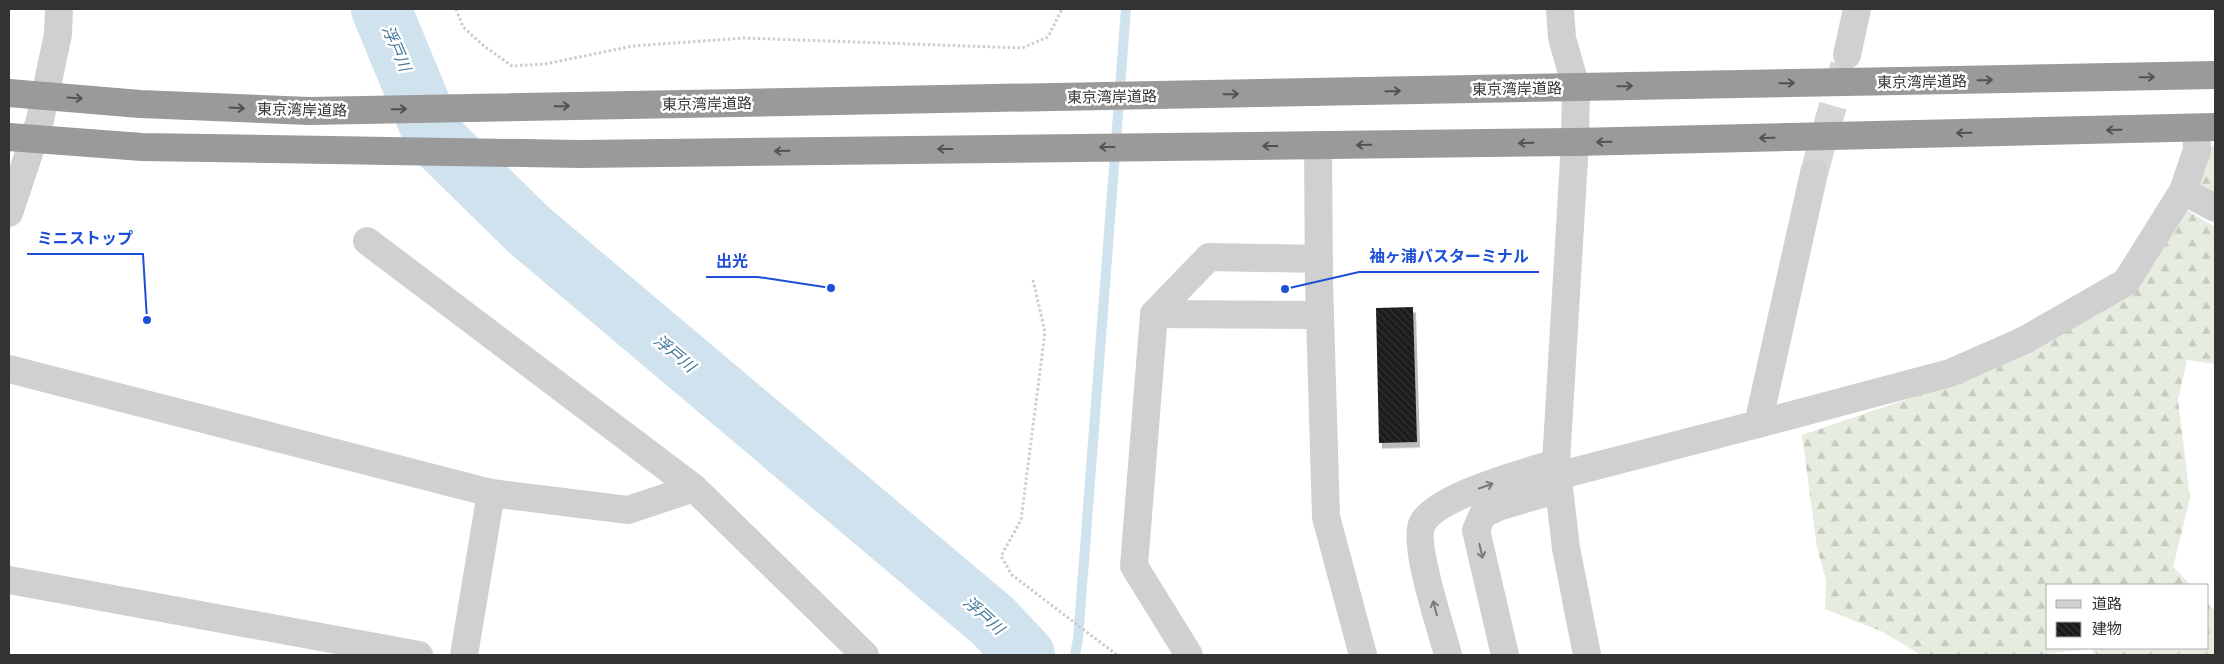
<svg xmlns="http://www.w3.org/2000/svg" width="2224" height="664" font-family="'Noto Sans','Noto Sans JP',sans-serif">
<defs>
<pattern id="forest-firs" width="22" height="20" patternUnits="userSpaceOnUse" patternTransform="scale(1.25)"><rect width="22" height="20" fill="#e6ecdf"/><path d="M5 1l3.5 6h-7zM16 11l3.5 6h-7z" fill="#c6cbc0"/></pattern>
<pattern id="building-back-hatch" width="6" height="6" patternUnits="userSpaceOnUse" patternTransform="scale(1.25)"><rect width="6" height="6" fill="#1a1a1a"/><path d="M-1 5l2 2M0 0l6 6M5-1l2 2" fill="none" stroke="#333"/></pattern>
<filter id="shadow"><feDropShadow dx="3" dy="5.5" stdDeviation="0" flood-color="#0004"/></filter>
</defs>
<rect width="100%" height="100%" fill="#fff"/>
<g fill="url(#forest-firs)">
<path d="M2204 146H2215V199L2193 186Z"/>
<path d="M2187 210 2215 227V364L2187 360 2178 400 2190 498 2173 567 2191 585H2048V648H2208V603L2215 610V655H2097L2091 649 2033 655H1921L1883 632 1825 609 1826 580 1817 548 1802 435 1955 383 2138 286Z"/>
</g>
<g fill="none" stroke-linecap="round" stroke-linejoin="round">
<path stroke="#cfe2ee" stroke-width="10" d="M1075 655 1078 639 1126 9"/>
<path stroke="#cfe2ee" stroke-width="60" d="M381 9 434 137 530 231 993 621 1025 655"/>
</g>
<path fill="url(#building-back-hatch)" filter="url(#shadow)" d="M1413 307 1417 442 1379 443 1376 308Z"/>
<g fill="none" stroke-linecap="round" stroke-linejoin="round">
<path stroke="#d6d6d6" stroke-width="28" stroke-dasharray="28 14" stroke-linecap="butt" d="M1814 173 1846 59"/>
<g stroke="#cdcdcd" stroke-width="3" stroke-dasharray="2.5 2.5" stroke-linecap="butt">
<path d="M456 9 463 27 484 46 512 66 545 64 633 46 744 38 1022 48 1048 37 1062 9"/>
<path d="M1033 280 1045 332 1021 520 1001 556 1012 575 1117 655"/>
</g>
<g stroke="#d0d0d0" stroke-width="28">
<path d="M1560 9 1562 38 1576 87 1575 142 1556 463 1566 548 1587 655"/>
<path d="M1847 55 1857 9"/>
<path d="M1318 145 1319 282 1326 517 1363 655"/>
<path d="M2183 191 2215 208"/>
<path d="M9 213 40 120 58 34 59 9"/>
<path d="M367 241 694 488 865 655"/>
<path d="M1154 314 1320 315"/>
<path d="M9 369 491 493 628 510 694 488"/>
<path d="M1758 424 1950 373 2025 340 2126 282 2183 191 2197 150 2196 128"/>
<path d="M1557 476 1758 424 1814 173"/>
<path d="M9 580 419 655"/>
<path d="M464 655 491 493"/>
<path d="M1189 655 1134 566 1154 314 1209 257 1319 259"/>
<path d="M1448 655C1442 631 1411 541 1423 522 1440 495 1524 473 1556 463"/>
<path d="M1505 655 1476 530 1483 514 1501 506 1559 489"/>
</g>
<g stroke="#9a9a9a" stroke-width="28">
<path d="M9 93 140 104 309 111 2215 75"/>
<path d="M9 137 142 147 580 154 1575 142 2215 127"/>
</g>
</g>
<defs><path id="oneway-shaft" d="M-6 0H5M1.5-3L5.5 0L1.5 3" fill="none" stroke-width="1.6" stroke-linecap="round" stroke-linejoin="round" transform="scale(1.25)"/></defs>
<g stroke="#525252">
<use href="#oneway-shaft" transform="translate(2147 77) rotate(-1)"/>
<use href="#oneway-shaft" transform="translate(1985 80) rotate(-1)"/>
<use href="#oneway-shaft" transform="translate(1787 83) rotate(-1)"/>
<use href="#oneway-shaft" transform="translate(1625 86) rotate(-1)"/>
<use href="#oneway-shaft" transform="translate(1393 91) rotate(-1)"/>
<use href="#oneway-shaft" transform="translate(1231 94) rotate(-1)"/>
<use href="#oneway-shaft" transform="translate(75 98) rotate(4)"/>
<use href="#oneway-shaft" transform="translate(562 106) rotate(-1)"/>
<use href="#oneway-shaft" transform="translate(237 108) rotate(3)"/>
<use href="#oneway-shaft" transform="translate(399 109) rotate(-1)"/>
<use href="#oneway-shaft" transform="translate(2114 130) rotate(179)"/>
<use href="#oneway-shaft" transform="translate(1964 133) rotate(179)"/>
<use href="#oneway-shaft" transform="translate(1767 138) rotate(179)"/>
<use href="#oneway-shaft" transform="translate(1604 142) rotate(179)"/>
<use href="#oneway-shaft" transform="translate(1526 143) rotate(179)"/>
<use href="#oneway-shaft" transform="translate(1364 145) rotate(179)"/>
<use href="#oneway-shaft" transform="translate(1270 146) rotate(180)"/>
<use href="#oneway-shaft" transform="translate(1107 147) rotate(180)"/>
<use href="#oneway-shaft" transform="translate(945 149) rotate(180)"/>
<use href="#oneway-shaft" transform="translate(782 151) rotate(179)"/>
</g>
<g stroke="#7a7a7a">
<use href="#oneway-shaft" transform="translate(1486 486) rotate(-19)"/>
<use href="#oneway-shaft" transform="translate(1481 551) rotate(77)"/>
<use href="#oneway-shaft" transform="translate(1435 608) rotate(-105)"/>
</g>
<g text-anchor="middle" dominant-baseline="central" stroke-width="5" stroke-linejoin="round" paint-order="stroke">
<g font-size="15" fill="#333" stroke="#fff">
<text transform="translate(1922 81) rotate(-1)">東京湾岸道路</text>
<text transform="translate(1517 88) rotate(-1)">東京湾岸道路</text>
<text transform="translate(1112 96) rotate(-1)">東京湾岸道路</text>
<text transform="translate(707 103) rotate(-1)">東京湾岸道路</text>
<text transform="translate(302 109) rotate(1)">東京湾岸道路</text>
</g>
<g font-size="16" font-style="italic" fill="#3f7597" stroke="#fff">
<text transform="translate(397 48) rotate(67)">浮戸川</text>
<text transform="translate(675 353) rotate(40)">浮戸川</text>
<text transform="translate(984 615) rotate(42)">浮戸川</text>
</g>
</g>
<path fill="none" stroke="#1d4ed8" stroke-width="2" d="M147 320L143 254H27M1285 289L1359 272H1539M831 288L758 277H706"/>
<g fill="#1d4ed8" stroke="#fff" stroke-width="2">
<circle cx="147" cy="320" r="5"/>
<circle cx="1285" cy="289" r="5"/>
<circle cx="831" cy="288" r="5"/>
</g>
<g font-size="16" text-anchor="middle" font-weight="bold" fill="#1d4ed8" stroke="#fff" stroke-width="5" stroke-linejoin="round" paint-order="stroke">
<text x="85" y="244">ミニストップ</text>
<text x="1449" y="262">袖ヶ浦バスターミナル</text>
<text x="732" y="267">出光</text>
</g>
<rect width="2224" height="664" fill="none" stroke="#333333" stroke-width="20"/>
<rect x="2046" y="584" width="162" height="65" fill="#ffffff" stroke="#adadad"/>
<rect x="2056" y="600" width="25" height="8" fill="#d0d0d0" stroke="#adadad"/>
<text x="2092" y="609" font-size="15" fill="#333333">道路</text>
<rect x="2056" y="622" width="25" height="15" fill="url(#building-back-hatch)" stroke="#adadad"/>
<text x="2092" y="634" font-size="15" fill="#333333">建物</text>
</svg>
